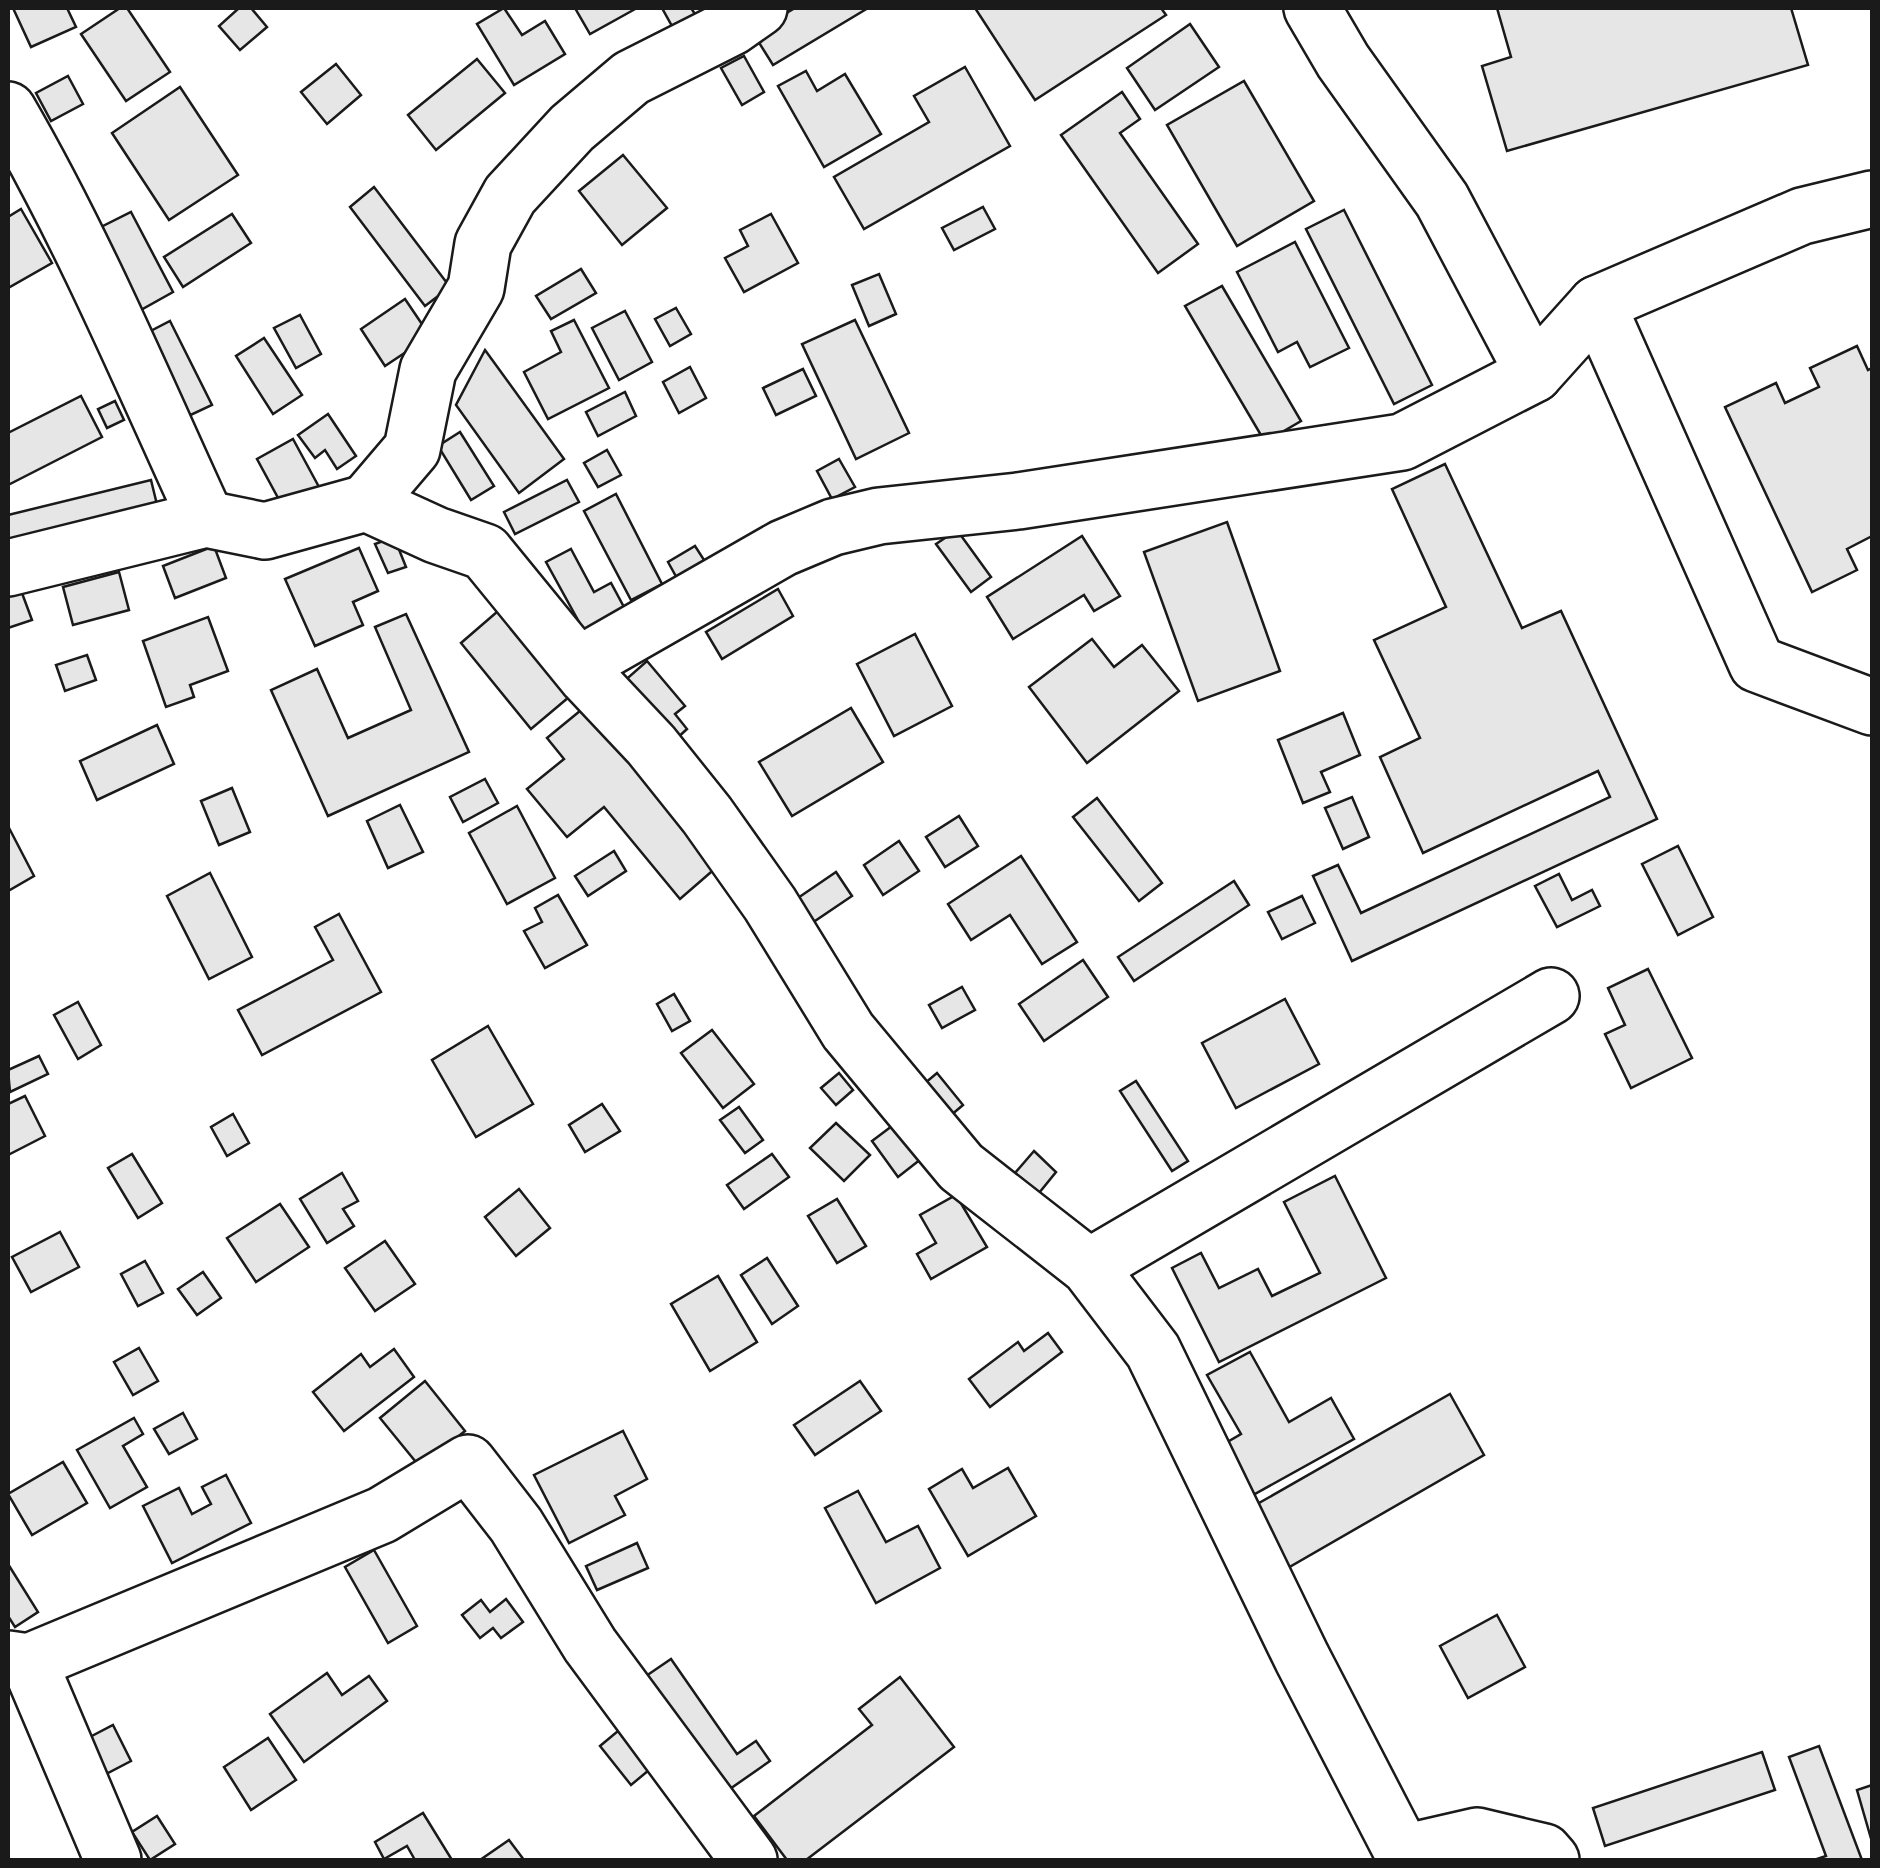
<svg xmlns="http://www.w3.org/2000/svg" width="1880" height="1868" font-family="'Varela Round',sans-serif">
<rect width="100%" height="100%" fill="#fff"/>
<g fill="#e6e6e6" stroke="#1a1a1a" stroke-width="2.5">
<path d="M13 8H67L76 27 31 47Z"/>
<path d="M120 8H127L170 72 126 101 81 34Z"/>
<path d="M239 8H251L267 27 240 50 219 26Z"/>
<path d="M504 8 522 35 545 21 565 54 514 85 477 24Z"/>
<path d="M575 8H637L590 34Z"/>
<path d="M662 8H691L695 14 672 26Z"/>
<path d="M795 8H868L773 65 753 33Z"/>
<path d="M975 8H1161L1166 15 1035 100Z"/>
<path d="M1497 8H1791L1808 65 1507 151 1482 66 1511 57Z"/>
<path d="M1190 24 1219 67 1155 110 1127 68Z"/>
<path d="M744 56 764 92 742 105 721 68Z"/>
<path d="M477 59 505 93 436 150 408 115Z"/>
<path d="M336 64 361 95 327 124 301 92Z"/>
<path d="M965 67 1010 146 864 229 834 177 929 122 914 96Z"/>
<path d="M806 71 817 91 845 74 881 134 824 167 778 86Z"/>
<path d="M68 76 83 104 51 121 36 93Z"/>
<path d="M1244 81 1314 201 1237 246 1167 125Z"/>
<path d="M180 87 238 175 169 220 112 133Z"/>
<path d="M1122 92 1140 119 1120 133 1198 244 1158 273 1061 135Z"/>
<path d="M623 155 667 208 622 245 579 191Z"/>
<path d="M374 187 450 287 425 306 350 207Z"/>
<path d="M983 207 995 229 954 250 942 228Z"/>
<path d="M21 209 52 263 8 288V217Z"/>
<path d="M1344 210 1432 385 1394 404 1306 229Z"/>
<path d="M131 212 173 292 139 311 97 229Z"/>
<path d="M232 214 251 243 183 287 164 257Z"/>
<path d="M771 214 798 263 744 292 725 258 748 246 740 230Z"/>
<path d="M1295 242 1349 348 1310 367 1297 342 1278 352 1237 272Z"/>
<path d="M581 269 596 293 551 319 536 296Z"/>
<path d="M879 274 896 314 869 326 852 285Z"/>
<path d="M1222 286 1301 421 1265 442 1185 306Z"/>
<path d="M405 299 430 336 385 366 361 329Z"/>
<path d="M676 308 691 334 670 346 655 319Z"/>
<path d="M625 311 652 362 619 380 592 328Z"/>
<path d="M300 315 321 354 296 368 274 328Z"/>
<path d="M574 320 609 388 548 419 524 372 561 352 551 331Z"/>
<path d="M855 320 909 433 856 459 802 344Z"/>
<path d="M170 321 212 405 182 419 141 336Z"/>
<path d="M264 338 302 395 273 414 236 356Z"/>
<path d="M1857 346 1868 370 1872 368V536L1847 549 1857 570 1812 592 1725 407 1776 383 1785 403 1819 387 1810 368Z"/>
<path d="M485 350 564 459 519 493 456 405Z"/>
<path d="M690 367 706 398 679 413 663 382Z"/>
<path d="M803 369 816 396 776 415 763 388Z"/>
<path d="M625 392 636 416 598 436 586 412Z"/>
<path d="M81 396 102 437 8 485V433Z"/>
<path d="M115 401 124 420 107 428 98 409Z"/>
<path d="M328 414 356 456 337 469 325 450 315 458 298 435Z"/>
<path d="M460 432 494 486 471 500 438 446Z"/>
<path d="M293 439 319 487 283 507 257 459Z"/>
<path d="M607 450 621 475 598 487 584 463Z"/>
<path d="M839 459 855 487 832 499 817 471Z"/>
<path d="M1445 464 1522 628 1561 611 1657 819 1352 961 1313 876 1338 865 1361 913 1610 797 1598 771 1423 853 1380 757 1420 738 1374 640 1446 607 1392 489Z"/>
<path d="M151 480 160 517 8 554V515Z"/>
<path d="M567 480 579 502 515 534 504 512Z"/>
<path d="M616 494 662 584 631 600 584 511Z"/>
<path d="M1227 522 1280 671 1198 701 1144 552Z"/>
<path d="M957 530 991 577 971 592 936 544Z"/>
<path d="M1082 536 1120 596 1094 611 1084 595 1013 639 987 597Z"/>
<path d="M394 537 406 567 388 573 375 544Z"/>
<path d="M214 546 226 578 175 598 163 566Z"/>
<path d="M695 546 706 563 678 580 668 562Z"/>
<path d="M359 548 378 591 353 602 363 625 315 646 285 579Z"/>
<path d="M571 549 594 592 611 583 625 609 584 631 546 562Z"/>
<path d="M119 572 129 610 73 625 63 587Z"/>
<path d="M19 585 32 620 8 628V589Z"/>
<path d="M778 589 793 616 722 659 706 632Z"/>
<path d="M498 611 569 697 531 729 461 643Z"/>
<path d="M406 614 469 752 328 816 271 690 317 669 348 738 411 710 375 627Z"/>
<path d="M208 617 228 671 190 685 194 697 166 707 143 641Z"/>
<path d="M915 634 952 706 894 736 857 664Z"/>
<path d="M1092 639 1114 667 1142 645 1179 691 1087 763 1029 687Z"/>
<path d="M87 655 96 680 65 691 56 665Z"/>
<path d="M647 661 685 706 675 714 687 729 673 742 622 683Z"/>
<path d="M586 706 718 866 680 899 604 807 567 837 527 789 564 759 547 738Z"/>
<path d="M851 708 883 762 792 816 759 762Z"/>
<path d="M1343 713 1360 755 1321 772 1330 792 1303 803 1278 740Z"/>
<path d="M157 725 174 764 97 800 80 761Z"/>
<path d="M485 779 498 803 463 822 450 797Z"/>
<path d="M232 788 250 832 219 845 201 801Z"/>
<path d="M1352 797 1369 837 1343 849 1325 808Z"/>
<path d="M1097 798 1162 883 1139 901 1073 817Z"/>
<path d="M400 805 423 852 388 868 367 821Z"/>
<path d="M517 806 555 878 507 904 469 833Z"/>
<path d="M959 816 978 846 945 867 926 837Z"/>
<path d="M8 826 34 876 8 891Z"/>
<path d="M899 841 919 871 883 895 864 865Z"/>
<path d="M1678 846 1713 917 1678 935 1642 864Z"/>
<path d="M614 851 626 871 588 896 575 876Z"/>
<path d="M1021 856 1077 942 1042 964 1010 915 971 940 948 904Z"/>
<path d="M836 872 852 896 809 925 792 902Z"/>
<path d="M210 873 252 957 209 979 167 896Z"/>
<path d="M1559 874 1572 900 1592 890 1600 906 1557 927 1535 886Z"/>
<path d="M1234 881 1249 905 1134 981 1118 957Z"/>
<path d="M558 895 587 945 545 968 524 931 542 922 535 908Z"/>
<path d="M1302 896 1315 923 1282 939 1268 912Z"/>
<path d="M339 914 381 992 262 1055 238 1010 333 960 315 927Z"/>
<path d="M1083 960 1108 997 1044 1041 1019 1004Z"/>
<path d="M1648 969 1692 1058 1631 1088 1605 1034 1625 1025 1608 988Z"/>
<path d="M962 987 975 1010 942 1028 929 1005Z"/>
<path d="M674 994 690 1021 672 1031 657 1004Z"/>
<path d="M1285 999 1319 1064 1236 1108 1202 1043Z"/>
<path d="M78 1002 101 1045 78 1059 54 1015Z"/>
<path d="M488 1026 533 1104 476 1137 432 1060Z"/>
<path d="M712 1030 754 1084 723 1108 681 1053Z"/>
<path d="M39 1056 48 1074 10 1092 8 1070Z"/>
<path d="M839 1073 853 1090 836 1105 821 1088Z"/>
<path d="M937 1073 963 1105 943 1122 918 1089Z"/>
<path d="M1136 1081 1188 1161 1172 1171 1120 1091Z"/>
<path d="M25 1096 45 1136 8 1155V1104Z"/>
<path d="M602 1104 620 1131 585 1152 569 1125Z"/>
<path d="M739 1107 763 1140 745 1153 720 1120Z"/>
<path d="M233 1114 249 1143 227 1156 211 1127Z"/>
<path d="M836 1123 870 1155 844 1181 810 1148Z"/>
<path d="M896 1123 921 1159 898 1177 872 1141Z"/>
<path d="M1034 1151 1056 1172 1039 1193 1015 1173Z"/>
<path d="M132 1154 162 1203 138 1218 108 1168Z"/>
<path d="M772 1154 789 1177 744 1209 727 1185Z"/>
<path d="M342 1173 358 1201 343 1209 354 1226 327 1243 300 1199Z"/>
<path d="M1335 1176 1386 1278 1219 1362 1172 1268 1201 1253 1219 1288 1258 1269 1272 1296 1320 1273 1284 1202Z"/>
<path d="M519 1189 550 1228 516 1256 485 1217Z"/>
<path d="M956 1195 987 1247 931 1279 917 1254 936 1243 920 1215Z"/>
<path d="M837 1199 866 1246 837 1263 808 1216Z"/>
<path d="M280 1204 309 1247 256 1282 227 1238Z"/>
<path d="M60 1232 79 1267 31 1292 12 1257Z"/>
<path d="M385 1241 415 1284 375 1311 345 1268Z"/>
<path d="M767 1258 798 1306 772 1324 741 1275Z"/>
<path d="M145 1261 163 1293 138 1306 121 1274Z"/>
<path d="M203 1272 221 1298 197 1315 178 1289Z"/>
<path d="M718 1276 757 1342 710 1371 671 1304Z"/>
<path d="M1048 1333 1062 1352 990 1407 969 1379 1018 1342 1024 1351Z"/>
<path d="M139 1348 158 1381 133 1395 114 1362Z"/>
<path d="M394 1349 414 1377 344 1431 313 1392 361 1354 370 1367Z"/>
<path d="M1250 1352 1289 1422 1331 1398 1354 1439 1253 1495 1224 1444 1241 1434 1207 1375Z"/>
<path d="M425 1381 465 1431 420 1467 380 1418Z"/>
<path d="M860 1381 881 1411 815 1455 794 1425Z"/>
<path d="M1450 1394 1484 1455 1286 1569 1252 1507Z"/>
<path d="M183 1413 197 1439 169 1454 154 1429Z"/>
<path d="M134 1418 143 1434 123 1446 147 1487 110 1508 77 1450Z"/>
<path d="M623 1431 647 1479 615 1496 625 1515 569 1543 534 1475Z"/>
<path d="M63 1462 87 1503 32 1535 8 1494Z"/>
<path d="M1008 1468 1036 1516 968 1556 929 1489 962 1469 973 1488Z"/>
<path d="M226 1475 251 1523 172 1563 143 1506 179 1488 192 1514 211 1504 202 1487Z"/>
<path d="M858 1491 886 1542 918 1526 940 1568 876 1603 825 1508Z"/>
<path d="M637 1543 648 1568 597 1590 586 1566Z"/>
<path d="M374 1550 417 1626 388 1643 345 1567Z"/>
<path d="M8 1564 38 1612 15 1627 8 1616Z"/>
<path d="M506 1599 523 1622 501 1638 493 1628 480 1638 462 1615 481 1600 490 1612Z"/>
<path d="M1497 1615 1525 1667 1468 1698 1440 1646Z"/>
<path d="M671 1659 737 1754 756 1741 770 1761 727 1791 646 1676Z"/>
<path d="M327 1673 342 1695 369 1676 387 1701 304 1762 270 1714Z"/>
<path d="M900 1677 954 1747 806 1860H787L754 1816 872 1725 859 1709Z"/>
<path d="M113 1725 131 1761 106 1774 88 1738Z"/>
<path d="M618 1731 649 1770 631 1785 600 1746Z"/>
<path d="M268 1738 296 1780 251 1810 224 1767Z"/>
<path d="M1819 1746 1862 1860H1814L1826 1856 1789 1757Z"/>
<path d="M1762 1752 1775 1790 1605 1846 1593 1808Z"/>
<path d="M1872 1785V1842L1857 1790Z"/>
<path d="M423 1813 452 1860H415L407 1846 384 1859 375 1842Z"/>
<path d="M157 1816 175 1844 150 1860 132 1832Z"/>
<path d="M509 1840 524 1860H480Z"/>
</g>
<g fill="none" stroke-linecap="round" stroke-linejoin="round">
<g stroke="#1a1a1a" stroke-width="60">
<g id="minor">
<path d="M1312 8 1343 61 1442 200 1534 374"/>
<path d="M8 110C84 241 143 382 206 519"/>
<path d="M1597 304 1802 216 1872 199"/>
<path d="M366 503 412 449 428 370 476 288 483 244 510 195 572 128 631 78 732 27 759 8"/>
<path d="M8 568 206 519 265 531 366 503 436 535 485 552 587 677 651 745 707 815 770 904 848 1031 961 1167 1089 1267 1153 1351 1302 1658 1403 1853 1477 1836 1544 1852 1551 1860"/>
<path d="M583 668 596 655 783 548 833 527 879 516 1018 501 1402 442 1534 374 1597 304 1757 664 1872 707"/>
<path d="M1089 1267 1551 996"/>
<path d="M8 1659 29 1662 382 1515 468 1463 516 1525 590 1645 749 1860"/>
<path d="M29 1662 113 1860"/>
</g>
</g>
<use href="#minor" stroke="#fff" stroke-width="55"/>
</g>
<rect width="1880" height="1868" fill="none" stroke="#1a1a1a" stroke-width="20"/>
</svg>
